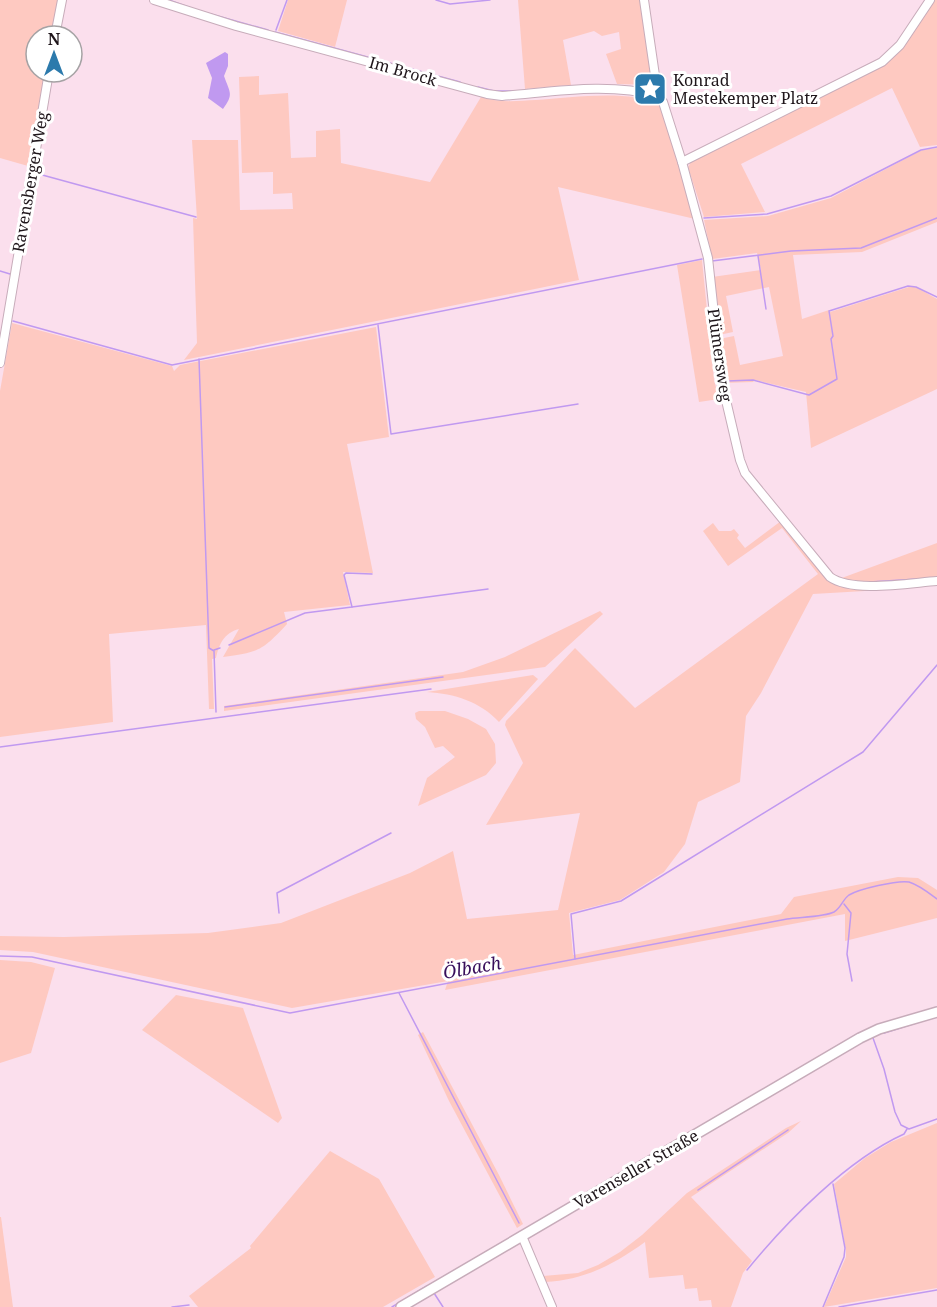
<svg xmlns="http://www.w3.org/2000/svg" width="937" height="1307" font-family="'Noto Serif',serif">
<rect width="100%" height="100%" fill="#fbdfed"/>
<g fill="#fec9c1">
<path d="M0 0H58L51 36H36V72H45L28 166 0 158Z"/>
<path d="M288 0H347L335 47 278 31Z"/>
<path d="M518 0H640L652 85 617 84 606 54 621 49 619 32 602 36 594 31 563 40 571 85 525 89Z"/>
<path d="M933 0H937V145L920 147 892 88 741 164 765 212 704 217 688 167 691 162 884 65 902 47Z"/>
<path d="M259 76V95L288 93 291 158 316 157V131L340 129 341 163 430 182 481 97C499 103 517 101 536 100 571 97 628 90 661 103L695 219 558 187 579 280 184 360 197 343 193 218 197 219 192 140H238L240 210 293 209 292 193 273 194V172L242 173 239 77Z"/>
<path d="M937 148V222L862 252 793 255 802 319 829 310 830 312 909 287H916L937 299V389L811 448 806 392 755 380 753 382 724 383 719 339 734 336 740 365 783 356 769 287 726 296 733 332 719 335 712 277 761 270 757 253 712 259 704 220 768 216 831 198 922 150Z"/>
<path d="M702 260 714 380 719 399 699 402 677 265Z"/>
<path d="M12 323 172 366 174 371 180 365 376 327 389 437 347 444 373 573 343 572 350 605 284 612 287 624C262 651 259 652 223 657L239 629C224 633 219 644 216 658L212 659 214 709H209L206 625 109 634 113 722 0 737V391Z"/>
<path d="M781 521 830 581C846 592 863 589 882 588V590L813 594 761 693 746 716 740 782 698 802 685 844 664 872 620 900 569 913 573 955 781 914 794 897 898 877 918 878 937 890V918L845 941V914L445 990 448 981 292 1008 33 952 0 950V936L64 937 208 933 281 923 410 873 453 851 467 919 558 910 580 813 486 825 523 763 505 725 506 721 575 648 635 708 818 574 782 528 728 566 703 531 713 523 719 531H731L734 529 739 535 737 538 745 548Z"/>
<path d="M937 543V579L864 584 839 579Z"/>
<path d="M600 611 603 614 545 667 224 711V706L463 672 505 657Z"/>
<path d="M533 675 538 679 499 722C479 701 455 694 427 692Z"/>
<path d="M419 711H445L468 719 486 729 495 744 496 763 486 775 418 806 427 778 455 757 443 746 435 748 425 727 416 719 415 713Z"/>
<path d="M0 960 31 962 55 968 31 1053 0 1063Z"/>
<path d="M176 995 243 1008 282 1118 278 1123 142 1030Z"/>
<path d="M423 1032 499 1175 523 1224 517 1228 449 1101 418 1035Z"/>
<path d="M801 1121 788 1133 691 1197 752 1261 743 1273 731 1307H712L711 1300 699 1301 697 1288 685 1289 683 1275 649 1278 645 1242C613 1265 584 1280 545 1282L543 1276 578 1273 598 1265 620 1252 642 1235 687 1193 786 1128Z"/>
<path d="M937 1123V1288L824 1307 846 1257V1250L834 1184 865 1158 891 1142Z"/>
<path d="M330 1151 379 1179 435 1277 383 1307H198L189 1296 251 1248 250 1246Z"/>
<path d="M0 1217H1L13 1307H0Z"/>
</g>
<path fill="#c099f0" d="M225 52 228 54V66L224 76C230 93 234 94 223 109L208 98 212 78 206 63Z"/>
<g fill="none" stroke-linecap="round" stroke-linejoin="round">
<g stroke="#c099f0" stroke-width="1.5">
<path d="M169 0 191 8"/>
<path d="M436 0 450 4 490 0"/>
<path d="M207 13 268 30"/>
<path d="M276 30 287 0"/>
<path d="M275 32 460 82"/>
<path d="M478 87 494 91H518"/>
<path d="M35 173 196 217"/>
<path d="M704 218 767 214 831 196 921 150 937 147"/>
<path d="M758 256 766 309"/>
<path d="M712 261 791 251 861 248 937 218"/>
<path d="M0 271 10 274"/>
<path d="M13 321 172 365 702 259"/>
<path d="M378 325 391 434 578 404"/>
<path d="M199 359 209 648 214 651 216 712"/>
<path d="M727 381 753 380 809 395 837 379 831 339 833 336 829 311 908 286 916 287 937 297"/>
<path d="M869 582 918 579"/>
<path d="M352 607 488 589"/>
<path d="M229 645 305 613 352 607 344 575 346 573 372 574"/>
<path d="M214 650 220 648"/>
<path d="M225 707 443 677"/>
<path d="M0 747 431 689"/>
<path d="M844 904 851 913 847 954 852 981"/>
<path d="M279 913 277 893 391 833"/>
<path d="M0 956 32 957 290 1013 787 919C799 917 824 917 834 912 841 908 843 899 849 895 859 889 897 880 909 882 919 885 929 893 937 899"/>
<path d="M575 959 571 914 621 901 863 752 937 665"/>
<path d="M399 993 519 1223"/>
<path d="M884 1033 932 1018"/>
<path d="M873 1038 884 1069 895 1112 901 1125 909 1129 937 1119"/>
<path d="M657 1152 856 1035"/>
<path d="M698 1190 788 1130"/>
<path d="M747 1270C787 1221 847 1160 904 1134L907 1129"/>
<path d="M433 1283 515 1235"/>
<path d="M172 1307 189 1305"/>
<path d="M392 1307 427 1286"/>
<path d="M410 1307 434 1293 443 1307"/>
<path d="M823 1307 844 1257 845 1248 833 1184"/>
<path d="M839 1307 937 1290"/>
</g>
<g stroke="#c7acba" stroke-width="10">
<g id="minor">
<path d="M154 0 236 26 487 94 502 96C553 92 608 82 658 96"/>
<path d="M644 0 658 96 663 102 682 162 708 258 721 379 740 460 745 473 830 577C852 593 909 583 937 581"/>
<path d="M55 36 62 0"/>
<path d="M682 162 882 62 900 45 930 0"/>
<path d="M0 363 49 72"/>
<path d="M522 1236 552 1307"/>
</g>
</g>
<g stroke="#c7acba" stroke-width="12">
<path id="major" d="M401 1307 860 1038 879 1029 937 1012"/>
</g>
<use href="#minor" stroke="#fff" stroke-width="8"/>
<use href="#major" stroke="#fff" stroke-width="9"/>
</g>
<defs>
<g id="sight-square" transform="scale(1.725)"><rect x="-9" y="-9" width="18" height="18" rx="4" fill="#2c7aac" stroke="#fff"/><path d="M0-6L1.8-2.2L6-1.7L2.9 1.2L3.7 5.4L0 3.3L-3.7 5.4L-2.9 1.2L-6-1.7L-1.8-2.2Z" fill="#fff"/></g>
</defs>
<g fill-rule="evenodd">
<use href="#sight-square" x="650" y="89"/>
</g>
<g text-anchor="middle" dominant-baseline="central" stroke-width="6" stroke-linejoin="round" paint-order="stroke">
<g font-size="16" fill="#1f161b" stroke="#fff">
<text transform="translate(403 71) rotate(16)">Im Brock</text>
<text transform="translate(30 182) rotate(-80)">Ravensberger Weg</text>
<text transform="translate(720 355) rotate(82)">Plümersweg</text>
<text transform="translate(636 1169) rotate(-30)">Varenseller Straße</text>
</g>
<g font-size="16" fill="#1f161b" stroke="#fff" text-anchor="start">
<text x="673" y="80">Konrad<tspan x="673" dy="18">Mestekemper Platz</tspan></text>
</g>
<g font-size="18" font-style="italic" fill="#380e5b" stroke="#fff">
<text transform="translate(472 967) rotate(-10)">Ölbach</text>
</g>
</g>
<g transform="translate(54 54)"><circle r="28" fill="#ffffff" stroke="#a5a2a4" stroke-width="1.5"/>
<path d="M0-4.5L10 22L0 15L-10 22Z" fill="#2c7aac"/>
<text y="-9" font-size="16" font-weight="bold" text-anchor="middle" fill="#1f161b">N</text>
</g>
</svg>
